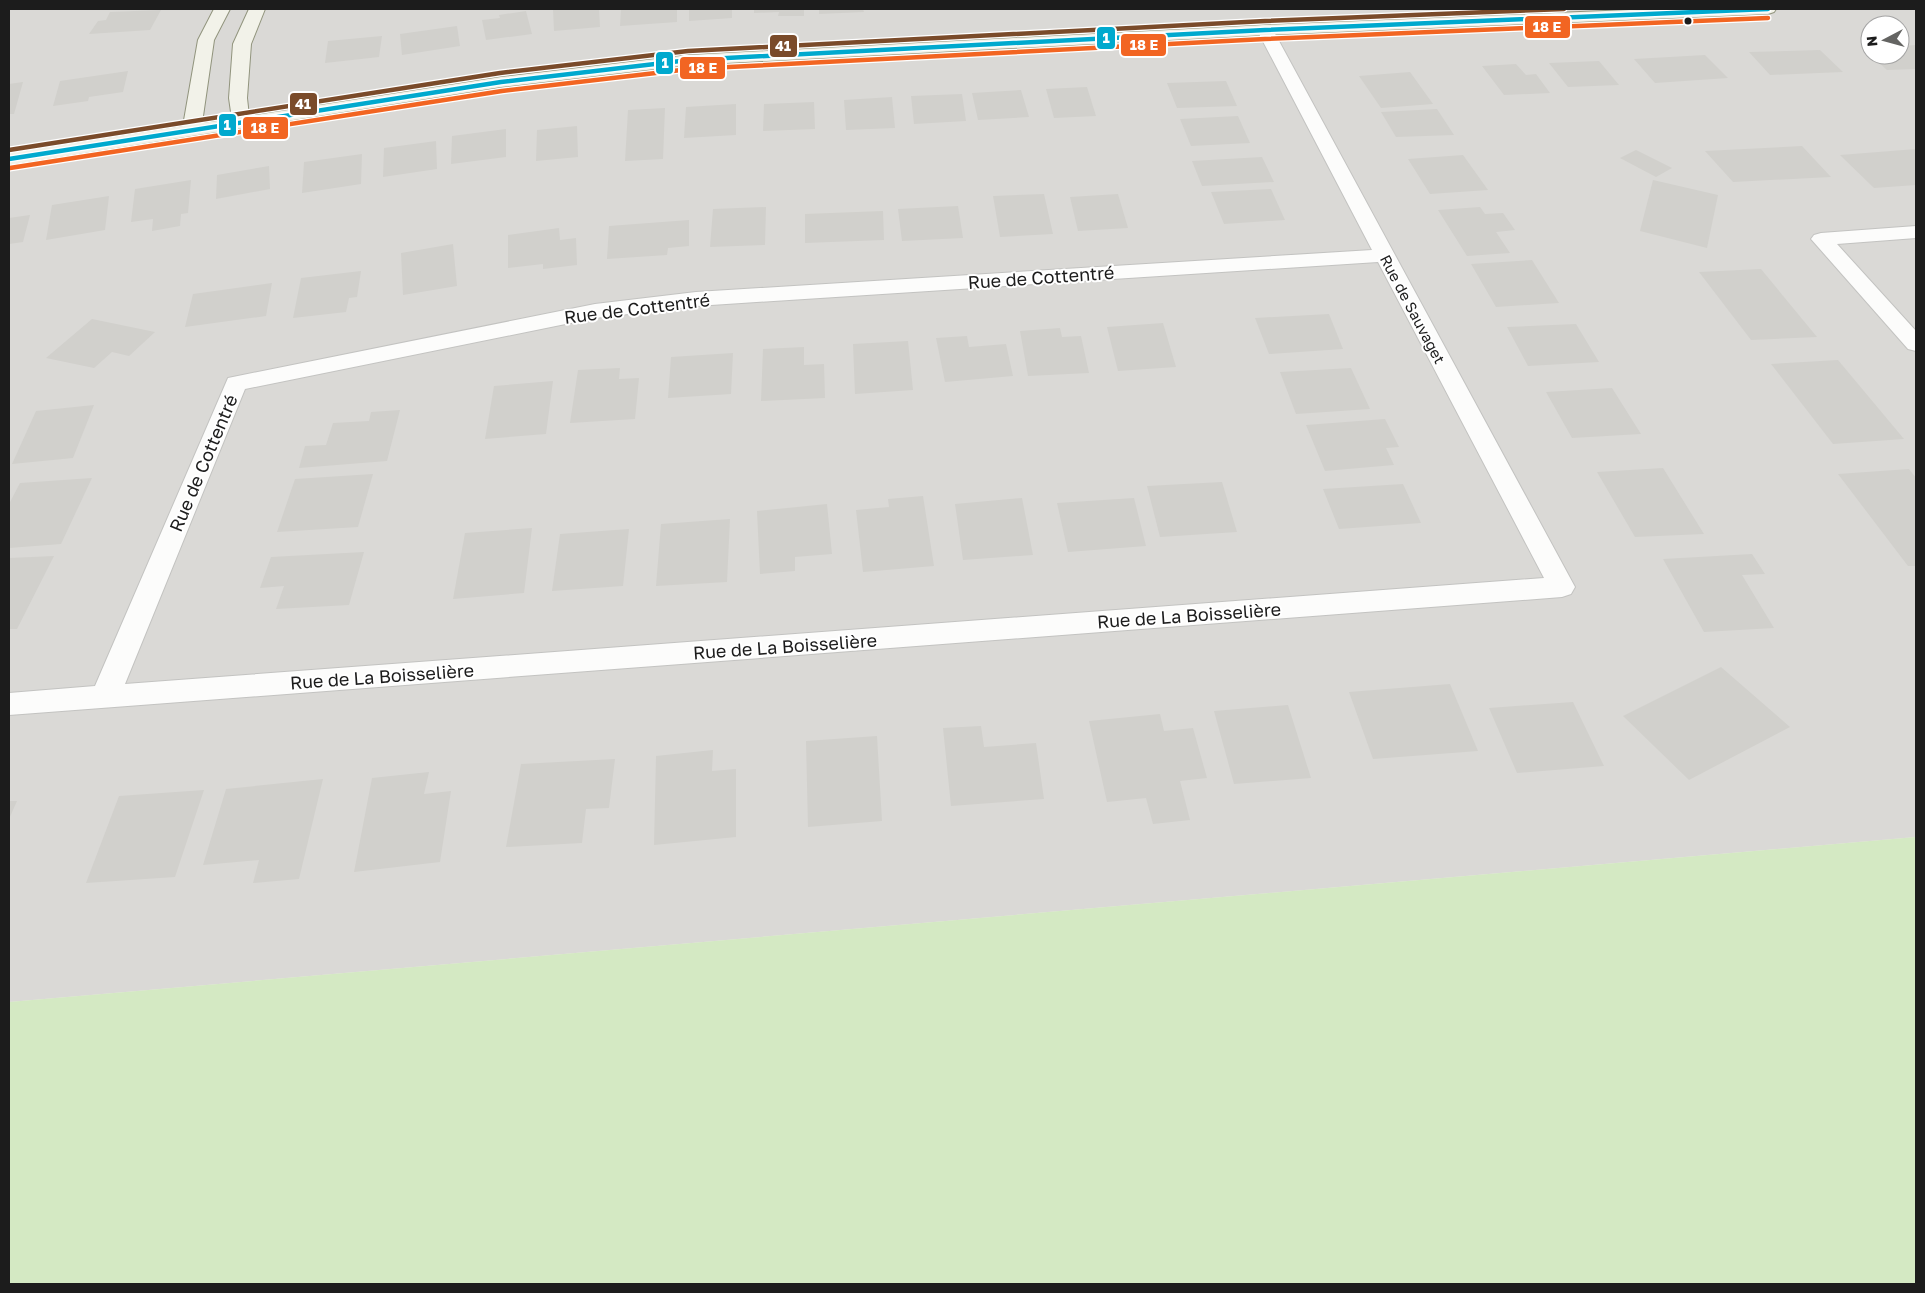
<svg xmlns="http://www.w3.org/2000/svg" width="1925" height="1293" font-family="'Golos Text',sans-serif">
<rect width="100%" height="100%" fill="#ebeae5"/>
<path fill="#dad9d6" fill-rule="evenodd" d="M9 9H1916V837L9 1002ZM1870 25H1900V55H1870Z"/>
<path fill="#d4e9c3" d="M1916 837V1284H9V1002Z"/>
<g fill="#d1d0cc">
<path d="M553 9H599L600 27 554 31Z"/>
<path d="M621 9H677V22L620 26Z"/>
<path d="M689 9H732V18L689 21Z"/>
<path d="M754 9H804V16H778L779 12 754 13Z"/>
<path d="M819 9H863L864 12 819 14Z"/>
<path d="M161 10 150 30 89 34 98 21 106 20 110 12Z"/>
<path d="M526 11 532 34 486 40 482 20 500 18 499 15Z"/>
<path d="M457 26 460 46 402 55 400 34Z"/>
<path d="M382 36 379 57 325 63 328 41Z"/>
<path d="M1916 45V69L1887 70 1871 55H1900V46Z"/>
<path d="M1820 50 1843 72 1770 75 1749 52Z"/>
<path d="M1705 55 1728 78 1655 83 1634 59Z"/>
<path d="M1599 61 1619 85 1568 87 1549 63Z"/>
<path d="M1516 64 1526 75 1536 74 1550 93 1504 95 1482 66Z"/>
<path d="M128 71 123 92 89 97 88 101 53 106 60 81Z"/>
<path d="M1410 72 1433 104 1381 108 1359 76Z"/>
<path d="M1226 81 1237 106 1177 108 1167 83Z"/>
<path d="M23 82 14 114H9V84Z"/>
<path d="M1087 87 1096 116 1054 118 1046 89Z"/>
<path d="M1021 90 1029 117 978 120 972 93Z"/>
<path d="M962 94 966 121 914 124 911 96Z"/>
<path d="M892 97 895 128 846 130 844 100Z"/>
<path d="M814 102 815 129 763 131 764 104Z"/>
<path d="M736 104V135L684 138 686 107Z"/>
<path d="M665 108 663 159 625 161 628 110Z"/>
<path d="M1437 109 1454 135 1396 137 1381 112Z"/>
<path d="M1238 116 1250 143 1191 146 1180 119Z"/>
<path d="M577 126 578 157 536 161 537 130Z"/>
<path d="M506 129V157L451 164 452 136Z"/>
<path d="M436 141 437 169 383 177 384 148Z"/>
<path d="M1802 146 1831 177 1733 182 1705 151Z"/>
<path d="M1916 149V185L1874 188 1840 155Z"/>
<path d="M1636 150 1672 168 1656 177 1620 158Z"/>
<path d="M362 154 361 184 302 193 304 162Z"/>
<path d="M1463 155 1488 190 1430 194 1408 159Z"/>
<path d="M1262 157 1274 182 1202 186 1192 161Z"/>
<path d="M269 166 270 189 216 199 217 175Z"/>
<path d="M191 180 188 213 181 214 180 226 152 231 153 219 131 222 135 189Z"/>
<path d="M1653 180 1718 195 1707 248 1640 231Z"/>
<path d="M1271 189 1285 220 1224 224 1211 192Z"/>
<path d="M1044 194 1053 234 1000 237 993 196Z"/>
<path d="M1118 194 1128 228 1078 231 1070 197Z"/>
<path d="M109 196 105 230 46 240 52 205Z"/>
<path d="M958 206 963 238 902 241 898 209Z"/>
<path d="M766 207 765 245 710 247 713 209Z"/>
<path d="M1480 207 1485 214 1503 213 1515 230 1496 232 1510 253 1467 256 1438 210Z"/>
<path d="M883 211 884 240 805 243V214Z"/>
<path d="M30 215 23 242 9 244V218Z"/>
<path d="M689 220V246L668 248 667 255 607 259 609 226Z"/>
<path d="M559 228 560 240 576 238 577 265 543 269V264L508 268V235Z"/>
<path d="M453 244 457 286 403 295 401 253Z"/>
<path d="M1532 260 1559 303 1496 307 1471 264Z"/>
<path d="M1761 269 1817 337 1751 340 1699 272Z"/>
<path d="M361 271 357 297 349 298 346 312 293 318 301 278Z"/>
<path d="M272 283 266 316 185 327 193 294Z"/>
<path d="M1329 314 1343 349 1269 354 1255 318Z"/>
<path d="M92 319 155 332 129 356 112 352 94 368 46 358Z"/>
<path d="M1163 323 1176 367 1118 371 1107 327Z"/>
<path d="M1576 324 1599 362 1528 366 1507 327Z"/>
<path d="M1060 328 1062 337 1081 336 1089 373 1028 376 1020 331Z"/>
<path d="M967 336 969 347 1006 344 1013 376 945 382 936 338Z"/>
<path d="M908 341 913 390 855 394 853 344Z"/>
<path d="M804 347V365L824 364 825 398 761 401 763 349Z"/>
<path d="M733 353 731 394 668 398 671 357Z"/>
<path d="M1838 360 1904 439 1833 444 1771 364Z"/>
<path d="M620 368 619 379 639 378 635 419 570 423 578 370Z"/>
<path d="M1351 368 1370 409 1296 414 1280 372Z"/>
<path d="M553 381 546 434 485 439 494 386Z"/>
<path d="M1612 388 1641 434 1572 438 1546 392Z"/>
<path d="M94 405 73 458 12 464 36 411Z"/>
<path d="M400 410 387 461 299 468 305 446 326 445 333 423 369 421 371 412Z"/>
<path d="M1385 419 1399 447 1386 448 1394 465 1325 471 1306 425Z"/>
<path d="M1663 468 1704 534 1635 537 1597 472Z"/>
<path d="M1909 469 1916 478V566H1908L1838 474Z"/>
<path d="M373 474 358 527 277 532 295 479Z"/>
<path d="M92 478 61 544 9 548V504L20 483Z"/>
<path d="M1222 482 1237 532 1160 537 1147 486Z"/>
<path d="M1403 484 1421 523 1339 529 1323 489Z"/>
<path d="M923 496 934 566 863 572 856 510 889 507 888 499Z"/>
<path d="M1022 498 1033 555 963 560 955 504Z"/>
<path d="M1134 498 1146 546 1068 552 1057 503Z"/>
<path d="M827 504 832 554 795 557V571L760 574 757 511Z"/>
<path d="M730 519 727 582 656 586 661 524Z"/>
<path d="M532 528 524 593 453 599 465 533Z"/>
<path d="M629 529 623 586 552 591 560 534Z"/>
<path d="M364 552 349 605 276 609 284 586 260 588 271 557Z"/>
<path d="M1752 554 1765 574 1742 575 1774 628 1704 632 1663 559Z"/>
<path d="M54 556 17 629H9V558Z"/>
<path d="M1721 667 1790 727 1689 780 1623 716Z"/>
<path d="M1450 684 1478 751 1373 759 1349 692Z"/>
<path d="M1573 702 1604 766 1517 773 1489 708Z"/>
<path d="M1288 705 1311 778 1234 784 1214 711Z"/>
<path d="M1160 714 1164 731 1193 728 1207 778 1180 781 1190 820 1153 824 1146 798 1107 802 1089 721Z"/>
<path d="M981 726 984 747 1036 743 1044 799 951 806 943 728Z"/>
<path d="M877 736 882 821 808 827 806 741Z"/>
<path d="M713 750 712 771 736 769V837L654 845 656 756Z"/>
<path d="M615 759 609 808 586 809 582 843 506 847 521 764Z"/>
<path d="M429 772 424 794 451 791 440 862 354 872 372 778Z"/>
<path d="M323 779 299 879 253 883 259 860 203 865 226 789Z"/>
<path d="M204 790 175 877 86 883 119 796Z"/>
<path d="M9 801H17L9 819Z"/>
</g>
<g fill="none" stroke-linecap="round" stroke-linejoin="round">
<g stroke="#c3c3c1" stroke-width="2">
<g id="street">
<path d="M1265 25 1271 26 1273 30 1575 587 1571 594 1562 597 9 715V693L95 686 228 378 595 304 696 292 1372 250 1257 30 1259 26ZM1378 262 1544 578 125 684 245 389 595 318 696 306Z"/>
<path d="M1916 226V238L1837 244 1916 331V351L1908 349 1811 239 1814 235 1821 233Z"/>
</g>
</g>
<g stroke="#91947d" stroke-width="2">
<path id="secondary" d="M214 9H230L214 40 202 123 232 119 229 98 233 44 249 9H265L251 44 247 98 249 116 501 77 689 55 1265 25 1655 9H1776L1774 12 1768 14 1265 35 689 65 501 87 9 165V153L183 126 198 40Z"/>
</g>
<use href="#street" fill="#fcfcfb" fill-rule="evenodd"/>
<use href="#secondary" fill="#f2f2e9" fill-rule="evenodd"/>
<g stroke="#fff" stroke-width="7">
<path id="bus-1" d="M9 159 501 82 689 60 1265 30 1768 9"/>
</g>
<g stroke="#fff" stroke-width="7">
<path id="bus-2" d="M10 168 502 91 690 69 1265 39 1768 18"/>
</g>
<g stroke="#fff" stroke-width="7">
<path id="bus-3" d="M9 150 500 73 688 51 1265 21 1564 9"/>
</g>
<use href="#bus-1" stroke="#00a9ce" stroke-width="4.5"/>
<use href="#bus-2" stroke="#f26522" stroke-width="4.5"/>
<use href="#bus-3" stroke="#7a4b2a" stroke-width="4.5"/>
</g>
<circle fill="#1c1c1c" stroke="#fff" stroke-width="2" cx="1688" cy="21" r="4.5"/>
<g text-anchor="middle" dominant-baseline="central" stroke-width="4" stroke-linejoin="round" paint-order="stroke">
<g font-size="15" fill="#1c1c1c" stroke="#fff">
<text transform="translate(1413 309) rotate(62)">Rue de Sauvaget</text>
</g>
<g font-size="18" fill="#1c1c1c" stroke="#fff">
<text transform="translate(1041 277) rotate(-4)">Rue de Cottentré</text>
<text transform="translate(637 308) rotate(-7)">Rue de Cottentré</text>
<text transform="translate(203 463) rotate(-67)">Rue de Cottentré</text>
<text transform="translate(1189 615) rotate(-4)">Rue de La Boisselière</text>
<text transform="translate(785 646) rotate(-4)">Rue de La Boisselière</text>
<text transform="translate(382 676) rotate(-4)">Rue de La Boisselière</text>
</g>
</g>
<g stroke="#fff" stroke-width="2">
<rect x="1524" y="15" width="47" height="24" rx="5" fill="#f26522"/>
<rect x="1096" y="26" width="20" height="24" rx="5" fill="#00a9ce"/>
<rect x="1120" y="33" width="47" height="24" rx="5" fill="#f26522"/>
<rect x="769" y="34" width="29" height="24" rx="5" fill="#7a4b2a"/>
<rect x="655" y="51" width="19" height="24" rx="5" fill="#00a9ce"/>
<rect x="679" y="56" width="47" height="24" rx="5" fill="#f26522"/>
<rect x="289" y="92" width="29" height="24" rx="5" fill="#7a4b2a"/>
<rect x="218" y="113" width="19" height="24" rx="5" fill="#00a9ce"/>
<rect x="242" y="116" width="47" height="24" rx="5" fill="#f26522"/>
</g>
<g font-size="14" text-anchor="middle" font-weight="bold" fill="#fff">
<text x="1547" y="32">18 E</text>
<text x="1106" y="43">1</text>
<text x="1144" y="50">18 E</text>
<text x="783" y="51">41</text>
<text x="665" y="68">1</text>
<text x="703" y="73">18 E</text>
<text x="303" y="109">41</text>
<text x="227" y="130">1</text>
<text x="265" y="133">18 E</text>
</g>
<rect width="1925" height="1293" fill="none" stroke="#1c1c1c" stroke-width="20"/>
<g transform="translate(1885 40) rotate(264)"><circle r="24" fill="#ffffff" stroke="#a4a4a4"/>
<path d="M0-4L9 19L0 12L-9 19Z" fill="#646462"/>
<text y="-8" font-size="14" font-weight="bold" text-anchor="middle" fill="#1c1c1c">N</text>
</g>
</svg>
